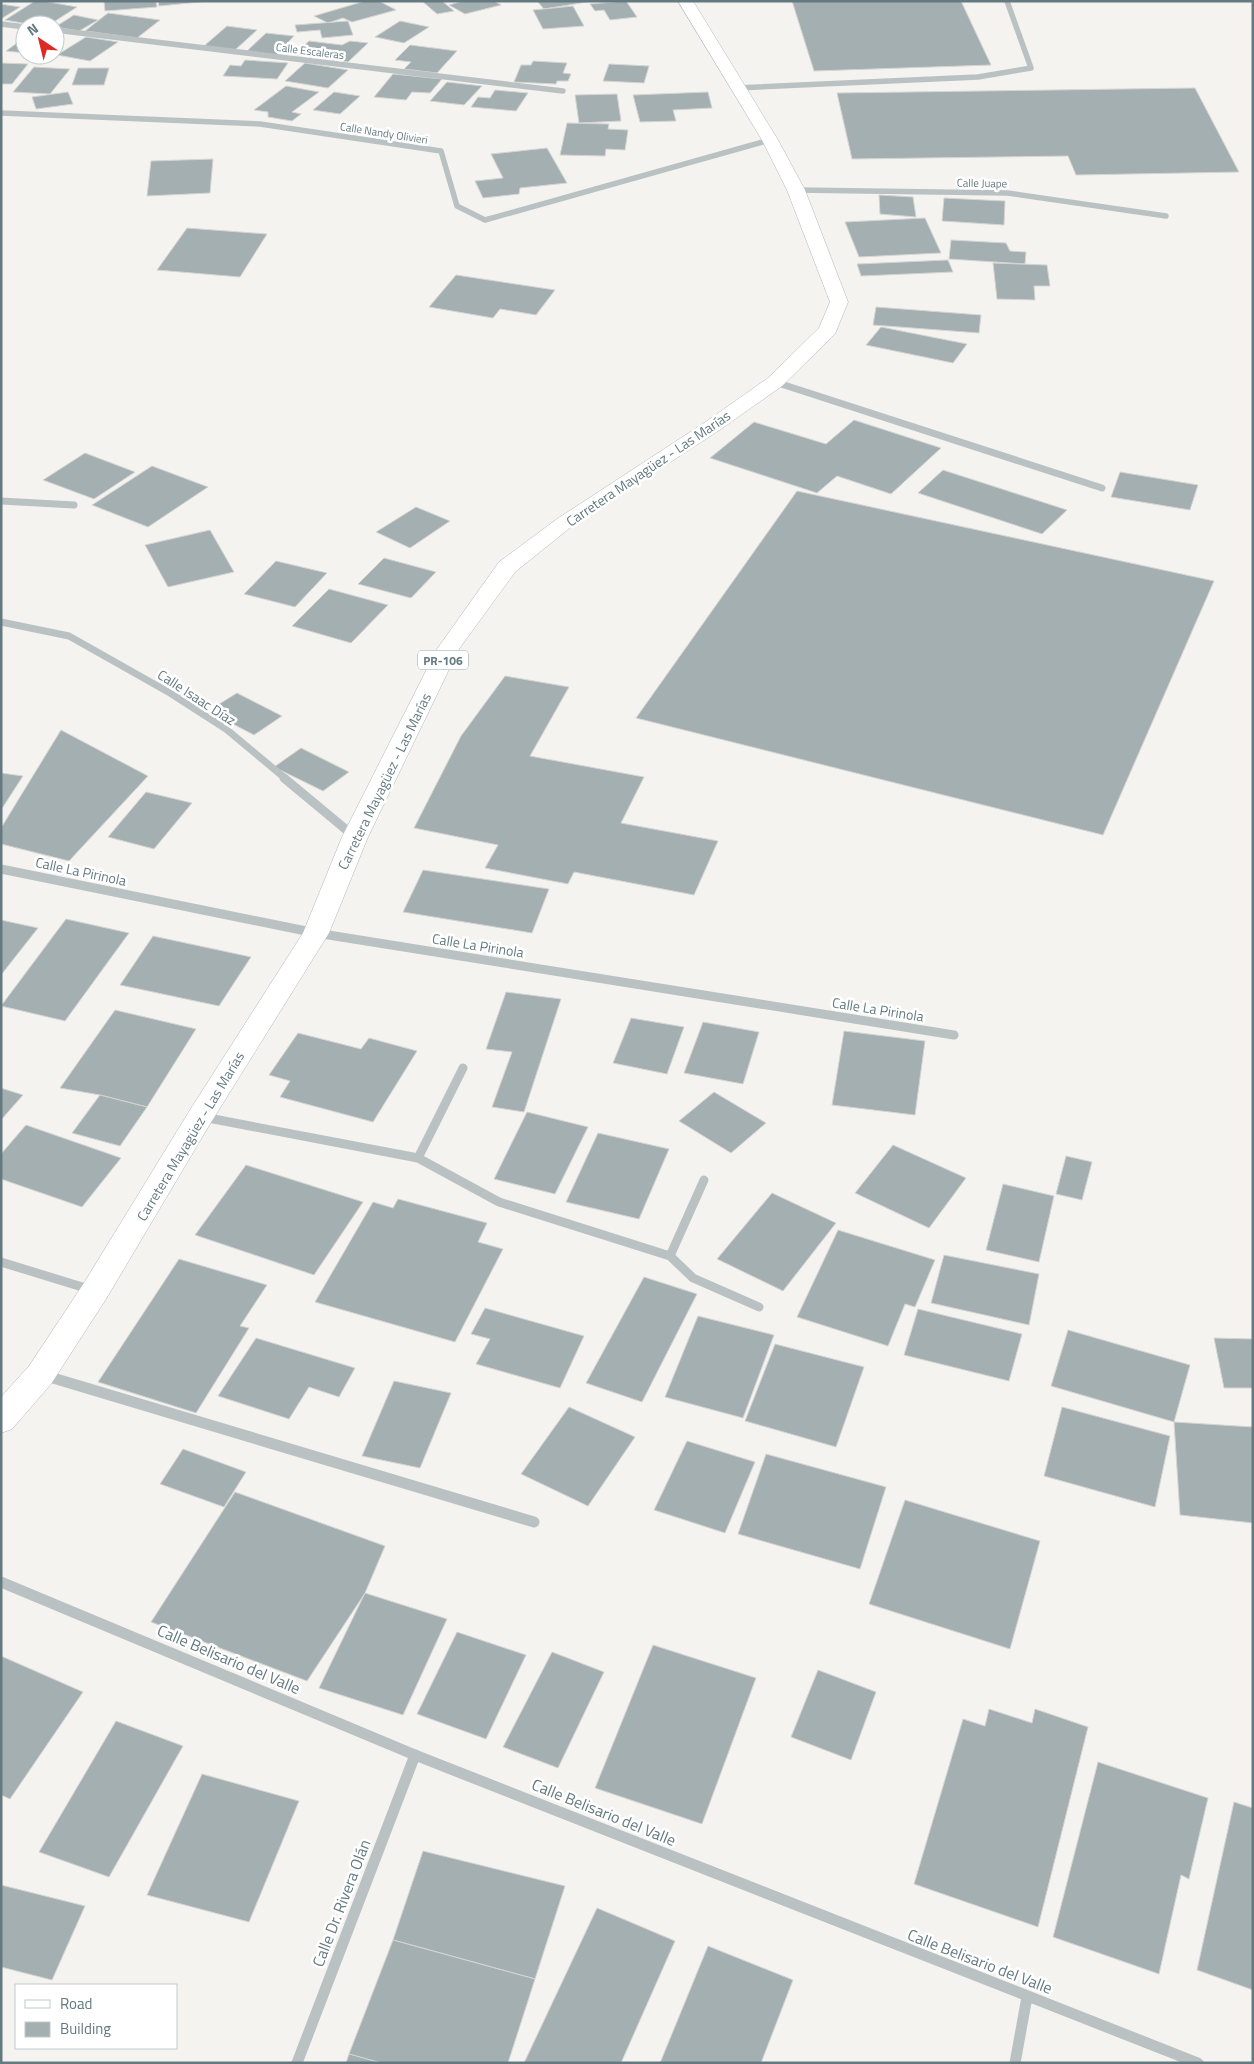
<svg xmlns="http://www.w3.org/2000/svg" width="1254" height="2064" font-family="'Titillium Web',sans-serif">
<rect width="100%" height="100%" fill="#f4f3f0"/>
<g fill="#a4afb1" stroke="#d5d5d3">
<path d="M35 1H43L77 7 49 25H34L5 20Z"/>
<path d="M104 1H156L157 7 105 11Z"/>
<path d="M158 1H210L159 6Z"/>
<path d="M365 1H379L396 10 352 22 343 18 328 23 314 16Z"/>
<path d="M422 1H442L454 11 437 14Z"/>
<path d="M463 1H494L501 5 465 14 449 5Z"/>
<path d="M537 1H593L544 9Z"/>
<path d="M626 1 637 17 610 20 604 10 595 11 590 4Z"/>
<path d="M792 1H961L991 65 814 71Z"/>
<path d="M1 4 20 7 1 19Z"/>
<path d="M573 6 584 26 543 29 533 10Z"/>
<path d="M108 13 160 20 137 38 85 31Z"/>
<path d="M74 15 98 20 79 31 55 27Z"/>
<path d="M348 21 353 35 322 38 320 30 297 32 295 25Z"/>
<path d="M400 21 429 27 404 43 375 37Z"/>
<path d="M227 26 257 30 235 50 204 46Z"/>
<path d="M266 33 294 36 276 55 247 51Z"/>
<path d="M25 37V53L6 51Z"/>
<path d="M86 37 118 42 90 61 57 55Z"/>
<path d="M309 41 342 45 350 41 368 43 348 62 293 55Z"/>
<path d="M410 45 457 51 437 73 404 69 411 62 395 60Z"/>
<path d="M245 60 288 63 277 79 223 76 230 65 241 66Z"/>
<path d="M533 61 567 63 563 73 571 74 568 81H557L556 84 514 82 521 65H531Z"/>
<path d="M1 63 28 64 12 84H1Z"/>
<path d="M305 63 348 70 328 88 285 81Z"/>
<path d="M609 64 649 66 644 83 603 81Z"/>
<path d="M34 67 70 69 50 94 13 92Z"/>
<path d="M78 68H109L104 85H72Z"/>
<path d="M393 74 442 79 430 93 412 92 406 100 374 97Z"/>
<path d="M447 82 482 86 464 105 430 101Z"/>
<path d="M286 86 319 92 292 112 301 114 292 121 268 117V112L254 110Z"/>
<path d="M1195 88 1239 172 1076 175 1068 156 852 159 837 93Z"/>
<path d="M495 90 528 93 516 111 471 107 478 97 490 98Z"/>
<path d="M68 92 73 104 36 109 32 97Z"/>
<path d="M334 92 360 96 340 114 313 110Z"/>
<path d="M708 92 712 108 673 110 676 121 640 122 633 95Z"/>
<path d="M617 94 621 121 579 123 575 95Z"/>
<path d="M567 123 609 124 608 129 628 130 625 150 606 149 605 156 560 155Z"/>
<path d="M547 148 567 183 520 188 519 194 483 198 475 181 503 178 491 154Z"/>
<path d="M213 159 210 193 147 196 151 161Z"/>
<path d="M879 195 913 197 916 217 880 214Z"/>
<path d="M944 198 1005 201 1004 225 942 221Z"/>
<path d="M925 218 941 253 859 257 845 222Z"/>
<path d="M187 228 267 234 240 277 157 270Z"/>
<path d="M951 240 1006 243 1010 251 1026 252 1025 264 949 259Z"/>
<path d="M948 260 953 272 861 276 857 264Z"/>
<path d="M993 263 1047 265 1050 286H1034L1035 300 997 299Z"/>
<path d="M456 275 555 290 536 315 500 309 493 318 429 307Z"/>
<path d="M876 307 981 315 979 333 873 325Z"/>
<path d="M881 327 967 344 953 363 866 345Z"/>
<path d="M854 420 941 448 891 494 837 476 817 493 710 458 754 422 826 444Z"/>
<path d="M85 453 135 472 94 499 43 480Z"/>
<path d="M152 466 208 487 148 527 92 505Z"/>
<path d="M943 470 1067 510 1042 534 918 493Z"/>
<path d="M1120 472 1198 485 1190 510 1111 497Z"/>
<path d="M797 491 1214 581 1103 835 636 718Z"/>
<path d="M416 507 450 521 410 548 376 532Z"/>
<path d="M210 530 234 572 168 587 145 545Z"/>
<path d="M384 558 436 572 411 598 358 584Z"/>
<path d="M276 561 327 573 295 607 244 594Z"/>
<path d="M329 589 388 605 351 643 292 626Z"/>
<path d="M505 676 569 687 530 756 644 777 621 823 718 841 694 895 574 872 568 884 485 868 498 845 414 828 461 736Z"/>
<path d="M237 693 282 716 254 735 208 711Z"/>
<path d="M61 730 148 776 69 861 1 844V828Z"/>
<path d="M301 748 349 772 323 791 274 767Z"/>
<path d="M1 773 23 776 1 810Z"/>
<path d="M146 792 192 803 154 849 108 837Z"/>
<path d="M423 870 549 889 532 933 403 912Z"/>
<path d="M66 919 129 933 65 1021 1 1006Z"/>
<path d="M1 920 38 928 1 975Z"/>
<path d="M153 936 251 957 219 1006 120 985Z"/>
<path d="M506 992 561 999 524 1112 492 1107 512 1052 486 1049Z"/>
<path d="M115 1010 196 1029 147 1107 100 1095 60 1088Z"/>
<path d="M631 1018 684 1027 667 1074 613 1063Z"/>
<path d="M703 1022 759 1032 743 1084 684 1073Z"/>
<path d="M844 1031 925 1041 915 1115 832 1105Z"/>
<path d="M298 1033 361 1049 369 1038 417 1051 373 1122 280 1097 290 1081 269 1075Z"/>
<path d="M1 1088 23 1095 1 1120Z"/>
<path d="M714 1092 766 1123 731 1153 679 1121Z"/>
<path d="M100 1095 147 1107 120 1146 72 1133Z"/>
<path d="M527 1112 588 1127 555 1194 494 1179Z"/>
<path d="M26 1125 121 1158 82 1207 1 1179V1154Z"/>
<path d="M598 1133 669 1149 639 1219 566 1202Z"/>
<path d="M893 1145 966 1178 929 1228 855 1193Z"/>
<path d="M1066 1156 1092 1162 1082 1200 1056 1194Z"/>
<path d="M246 1165 363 1202 314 1275 195 1235Z"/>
<path d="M1003 1184 1054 1196 1039 1262 986 1250Z"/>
<path d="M772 1193 836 1223 783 1291 717 1259Z"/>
<path d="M398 1199 487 1223 478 1242 503 1249 455 1342 315 1302 373 1202 393 1208Z"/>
<path d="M838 1230 935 1260 915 1307 905 1304 888 1346 797 1317Z"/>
<path d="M944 1255 1039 1274 1029 1325 931 1303Z"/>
<path d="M179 1259 267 1285 240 1326 249 1328 196 1413 98 1382Z"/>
<path d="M644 1277 697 1294 642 1402 586 1383Z"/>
<path d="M485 1308 584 1336 560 1388 476 1364 490 1339 471 1334Z"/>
<path d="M918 1309 1022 1334 1009 1381 904 1355Z"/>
<path d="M698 1316 774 1335 743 1418 665 1397Z"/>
<path d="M1068 1330 1190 1365 1174 1422 1051 1386Z"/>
<path d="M256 1338 355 1368 339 1397 309 1387 289 1419 218 1396Z"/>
<path d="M1214 1338 1253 1339V1388H1224Z"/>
<path d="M775 1344 864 1367 836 1447 745 1421Z"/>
<path d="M394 1381 451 1393 420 1468 362 1456Z"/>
<path d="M569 1407 635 1437 588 1506 521 1474Z"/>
<path d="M1062 1407 1170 1436 1155 1507 1044 1476Z"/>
<path d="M1174 1422 1253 1427V1523L1180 1515Z"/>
<path d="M687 1441 755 1462 725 1533 654 1510Z"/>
<path d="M183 1449 246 1472 224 1507 160 1484Z"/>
<path d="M766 1454 886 1487 860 1569 738 1534Z"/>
<path d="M235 1492 385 1546 365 1593 307 1681 151 1622Z"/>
<path d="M905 1500 1040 1541 1010 1649 869 1604Z"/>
<path d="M365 1593 447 1619 403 1715 319 1688Z"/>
<path d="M457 1632 526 1655 486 1739 417 1714Z"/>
<path d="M653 1645 756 1678 702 1824 595 1788Z"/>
<path d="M552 1652 604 1672 558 1768 503 1747Z"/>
<path d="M1 1656 83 1692 10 1799 1 1795Z"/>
<path d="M818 1670 876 1692 851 1760 791 1737Z"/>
<path d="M989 1709 1032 1723 1035 1709 1088 1727 1038 1927 914 1884 963 1719 985 1726Z"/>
<path d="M116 1721 183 1746 109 1877 39 1852Z"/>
<path d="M1098 1762 1208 1798 1189 1879 1181 1875 1159 1974 1053 1937Z"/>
<path d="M202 1774 299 1801 249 1922 147 1895Z"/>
<path d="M1234 1802 1253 1808V1990L1197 1970Z"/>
<path d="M423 1851 565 1886 535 1979 393 1940Z"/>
<path d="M1 1885 85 1906 52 1980 1 1967Z"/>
<path d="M597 1908 675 1941 621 2063H524Z"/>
<path d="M393 1940 535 1979 508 2063H381L349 2054Z"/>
<path d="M708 1946 793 1980 761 2063H660Z"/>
<path d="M349 2054 381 2063H346Z"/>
</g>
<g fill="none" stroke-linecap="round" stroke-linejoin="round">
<g stroke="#b0b6b8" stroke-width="1">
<path id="major" d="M678 1H693L778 140 805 190 848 302 835 334 782 386 721 429 571 527 515 572 459 649 368 837 329 933 210 1124 106 1299 51 1384 12 1429 1 1433V1397L29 1366 84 1283 190 1110 303 933 342 837 437 649 499 562 557 519 707 421 768 378 819 328 830 302 787 190 762 140Z"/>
</g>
<g stroke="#bac1c2" stroke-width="5.5">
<path d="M1 24 25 27"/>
<path d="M55 30 563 91"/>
<path d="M737 88 978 77 1031 68 1007 1"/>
<path d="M1 113 260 124 441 151 457 206 485 220 770 140"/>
<path d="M796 190 1007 193 1166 216"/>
</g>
<g stroke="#bac1c2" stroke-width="7">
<path d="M775 382 1102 488"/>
<path d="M1 501 74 505"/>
<path d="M1 622 69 636 170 693 226 729 286 779"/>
</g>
<g stroke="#bac1c2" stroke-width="9">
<path d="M284 778 355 837"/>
<path d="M1 869 316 933 954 1035"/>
<path d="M203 1117 418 1158 499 1202 670 1256 693 1278 759 1307"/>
<path d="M418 1158 463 1068"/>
<path d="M670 1256 704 1180"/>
<path d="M1 1262 92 1290"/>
</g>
<g stroke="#bac1c2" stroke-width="11">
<path d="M43 1375 534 1522"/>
<path d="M1 1582 415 1755 1198 2063"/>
<path d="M297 2063 415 1755"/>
<path d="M1015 2063 1027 1997"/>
</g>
<use href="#major" fill="#fff" fill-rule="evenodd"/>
</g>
<g text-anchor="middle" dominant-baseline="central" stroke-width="5" stroke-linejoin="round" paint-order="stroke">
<g font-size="11" fill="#647a80" stroke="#fff">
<text transform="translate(310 51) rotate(7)">Calle Escaleras</text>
<text transform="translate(384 133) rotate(9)">Calle Nandy Olivieri</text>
<text transform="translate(982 183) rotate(1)">Calle Juape</text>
</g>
<rect fill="#fff" stroke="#92a2a6" stroke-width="1" x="418" y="650.5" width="50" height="19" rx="4"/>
<g font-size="12" font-weight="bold" fill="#647a80">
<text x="443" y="660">PR-106</text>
</g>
<g font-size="14" fill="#647a80" stroke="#fff">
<text transform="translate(648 468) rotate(-34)">Carretera Mayagüez - Las Marías</text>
<text transform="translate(197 697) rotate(33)">Calle Isaac Díaz</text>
<text transform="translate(384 781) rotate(-64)">Carretera Mayagüez - Las Marías</text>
<text transform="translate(81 871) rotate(12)">Calle La Pirinola</text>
<text transform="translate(478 945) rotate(9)">Calle La Pirinola</text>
<text transform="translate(878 1009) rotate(9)">Calle La Pirinola</text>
<text transform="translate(190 1136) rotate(-59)">Carretera Mayagüez - Las Marías</text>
</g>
<g font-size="16" fill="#647a80" stroke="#fff">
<text transform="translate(229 1659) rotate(23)">Calle Belisario del Valle</text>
<text transform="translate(604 1812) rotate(22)">Calle Belisario del Valle</text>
<text transform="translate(341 1903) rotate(-69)">Calle Dr. Rivera Olán</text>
<text transform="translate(980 1961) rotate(21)">Calle Belisario del Valle</text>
</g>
</g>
<rect width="1254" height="2064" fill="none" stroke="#647a80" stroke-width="5"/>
<rect x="15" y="1984" width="162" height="65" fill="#ffffff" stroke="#c1cacc"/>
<rect x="25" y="2000" width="25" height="8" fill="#ffffff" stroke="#c1cacc"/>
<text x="60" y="2009" font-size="15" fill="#647a80">Road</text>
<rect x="25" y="2022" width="25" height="15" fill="#a4afb1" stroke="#c1cacc"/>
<text x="60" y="2034" font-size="15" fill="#647a80">Building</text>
<g transform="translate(40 40) rotate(325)"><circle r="24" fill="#ffffff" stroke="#c1cacc"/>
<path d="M0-4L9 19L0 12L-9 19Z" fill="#dd2a26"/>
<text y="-8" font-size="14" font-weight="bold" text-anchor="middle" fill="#647a80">N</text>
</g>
</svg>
